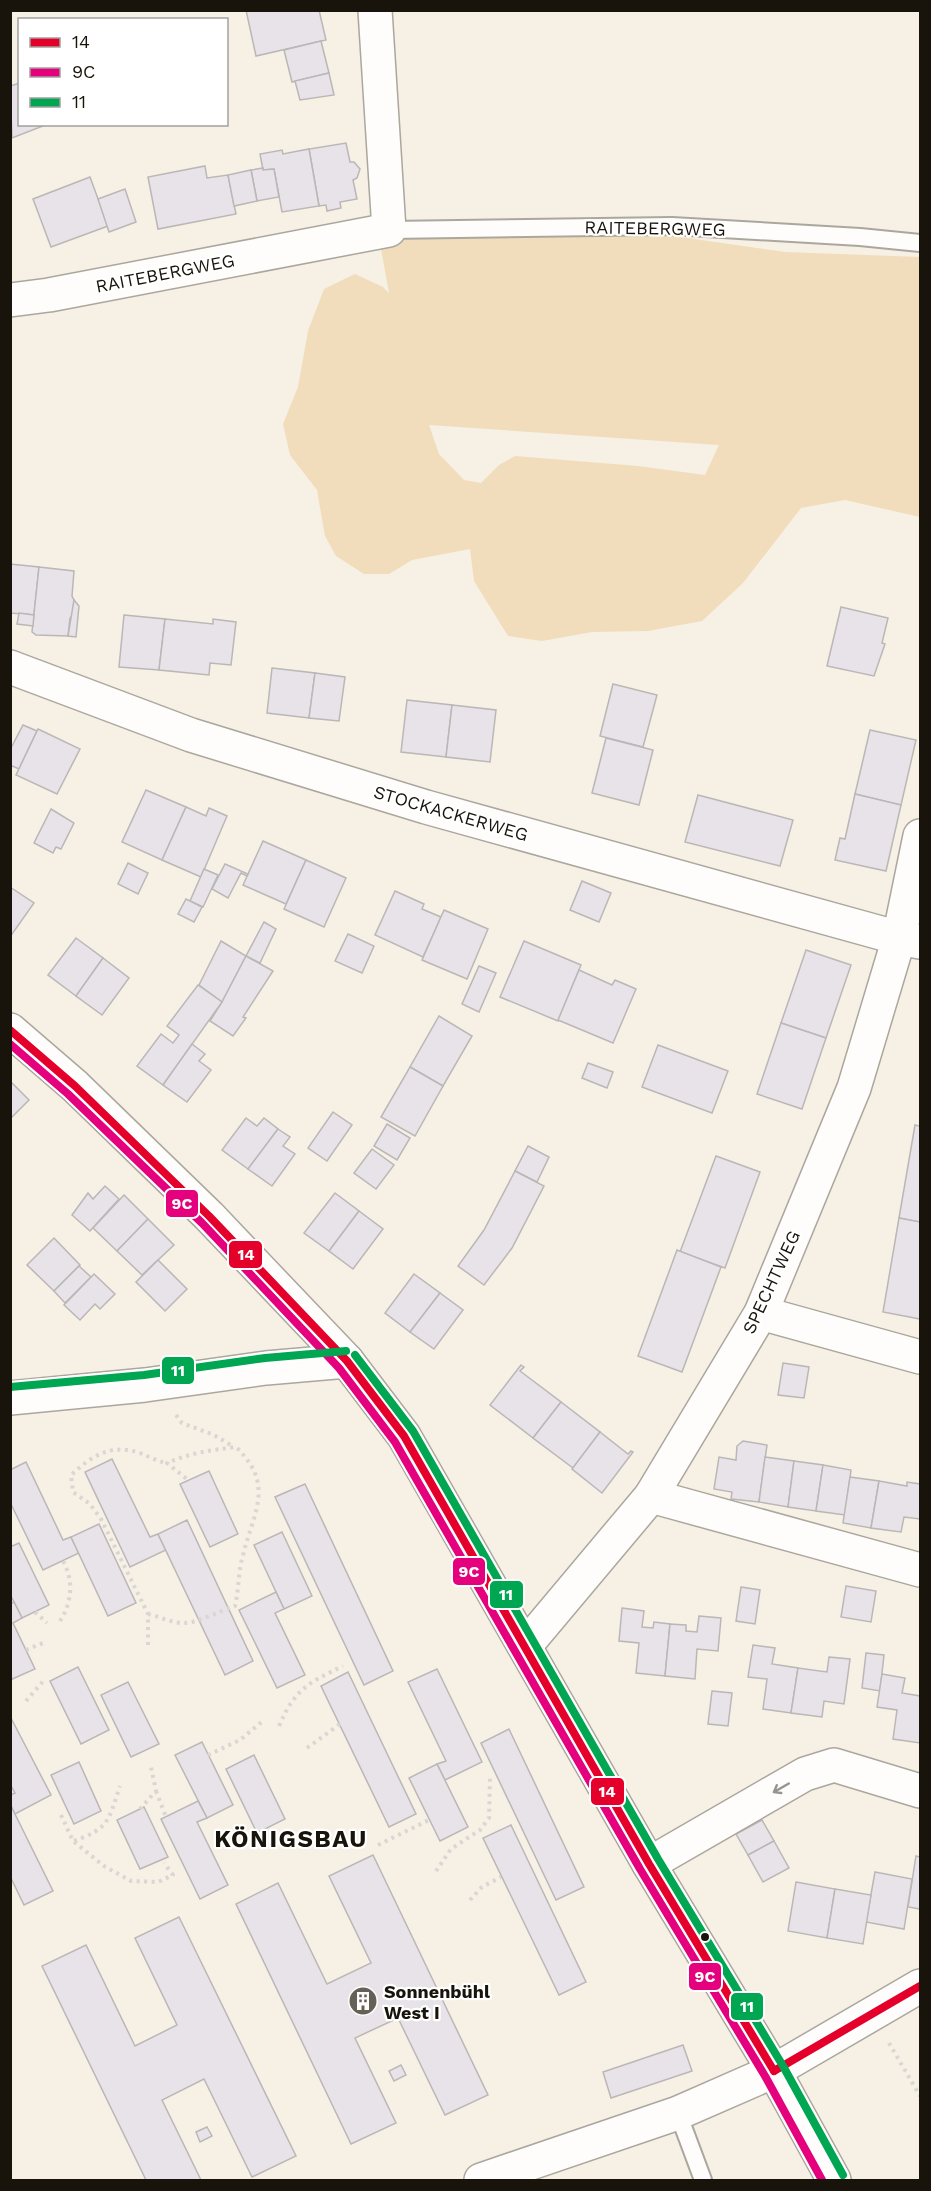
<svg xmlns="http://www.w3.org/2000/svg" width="931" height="2191" font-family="'Work Sans',sans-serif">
<rect width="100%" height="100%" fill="#f6f0e5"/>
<path fill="#f1ddbb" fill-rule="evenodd" d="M659 234 785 252 920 257V517L845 500 801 508 743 583 702 621 648 631 592 632 542 641 508 636 474 581 470 549 412 560 389 574H364L336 556 325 536 317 490 290 455 283 424 298 387 308 331 324 289 355 274 383 287 389 293 379 238ZM429 425 719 445 705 475 638 466 515 456 499 465 481 483 464 480 439 454Z"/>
<g fill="#e7e3e8" stroke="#bab7b7" stroke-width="1.5">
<path d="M246 10H319L326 40 256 56Z"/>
<path d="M321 41 329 73 292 82 284 50Z"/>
<path d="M329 73 334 95 300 100 295 81Z"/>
<path d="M20 83V124H48L12 138 10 86Z"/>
<path d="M346 143 350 162H354L360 169 357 178 353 180 357 199 340 202 341 208 327 211 326 205 319 206 309 149Z"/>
<path d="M309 149 319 206 282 212 274 169 263 170 260 154 282 150 283 154Z"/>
<path d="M205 166 207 178 228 175 236 214 158 229 148 177Z"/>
<path d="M263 168V170L274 169 279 197 257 201 251 170Z"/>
<path d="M251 170 257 201 234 206 228 175Z"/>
<path d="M90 177 108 226 51 247 33 199Z"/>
<path d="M125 189 136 222 109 232 98 199Z"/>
<path d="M10 564 39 567 34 615 10 613Z"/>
<path d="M39 567 74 571 72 596 74 600 73 615 70 618 68 636 36 635 32 632Z"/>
<path d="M74 600 79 606 76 637 68 636Z"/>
<path d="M841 607 888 618 882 643 885 644 874 676 827 666Z"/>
<path d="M19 613 34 615 33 626 17 624Z"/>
<path d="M124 615 165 619 159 670 119 667Z"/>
<path d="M165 619 213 624V619L236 622 231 665 210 663 209 675 159 670Z"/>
<path d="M272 668 315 673 309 718 267 713Z"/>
<path d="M315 673 345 677 339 721 309 718Z"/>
<path d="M613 684 657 695 643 747 600 736Z"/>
<path d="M407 700 452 705 446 757 401 752Z"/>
<path d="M452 705 496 710 490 762 446 757Z"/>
<path d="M23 725 37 731 19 769 10 765V750Z"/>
<path d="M38 729 80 749 57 794 16 775Z"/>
<path d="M870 730 916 740 901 805 855 794Z"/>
<path d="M606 738 653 750 639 805 592 793Z"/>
<path d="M146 790 186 807 162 860 122 842Z"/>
<path d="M855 794 901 805 886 871 835 860 840 838 845 839Z"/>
<path d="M698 795 793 820 780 866 685 842Z"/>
<path d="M186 807 206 816 209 808 227 816 201 877 162 860Z"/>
<path d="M51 809 74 823 61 849 56 847 53 853 34 843Z"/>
<path d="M263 841 306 860 286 904 243 885Z"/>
<path d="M306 860 346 878 324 927 284 909Z"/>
<path d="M128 863 148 873 138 894 118 884Z"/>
<path d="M225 864 248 874 247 876 241 873 228 898 212 889Z"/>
<path d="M204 869 218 875 203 907 190 901Z"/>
<path d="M582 881 611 893 599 922 570 910Z"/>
<path d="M10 887 34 903 10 937Z"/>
<path d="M395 891 424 904 422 909 441 917 423 957 375 935Z"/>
<path d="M186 899 202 907 194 922 178 914Z"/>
<path d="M444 910 488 929 467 979 422 960Z"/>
<path d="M264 922 276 929 260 963 246 956Z"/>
<path d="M348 934 374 946 362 973 335 961Z"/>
<path d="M76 938 103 958 76 996 48 975Z"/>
<path d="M221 941 246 956 222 1002 199 985Z"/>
<path d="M524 941 581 965 558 1021 500 997Z"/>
<path d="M806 950 851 965 826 1038 781 1023Z"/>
<path d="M246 956 273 971 243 1017 246 1018 233 1036 210 1021 222 1002Z"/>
<path d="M103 958 129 978 102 1015 76 996Z"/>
<path d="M479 966 496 973 479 1012 462 1004Z"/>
<path d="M579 970 612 985 615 980 636 989 613 1043 558 1020Z"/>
<path d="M198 985 222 1002 163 1085 137 1066 161 1034 173 1043 179 1035 167 1026Z"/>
<path d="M439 1016 472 1036 443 1086 410 1067Z"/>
<path d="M781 1023 826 1038 802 1109 757 1094Z"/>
<path d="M192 1044 205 1054 199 1061 211 1070 187 1102 163 1085Z"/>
<path d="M658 1045 728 1071 712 1113 642 1087Z"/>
<path d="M588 1063 613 1072 607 1088 582 1078Z"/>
<path d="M410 1067 443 1086 415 1136 381 1117Z"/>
<path d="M10 1081 29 1100 10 1119Z"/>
<path d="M333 1112 352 1125 327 1161 308 1148Z"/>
<path d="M246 1118 257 1126 264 1118 278 1129 248 1169 222 1150Z"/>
<path d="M387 1124 410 1138 397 1160 374 1146Z"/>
<path d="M915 1125 920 1126V1222L899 1218Z"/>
<path d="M278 1129 290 1137 283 1146 295 1154 272 1186 248 1169Z"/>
<path d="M528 1146 549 1157 537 1182 515 1171Z"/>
<path d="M372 1149 394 1165 376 1189 354 1173Z"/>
<path d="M716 1156 760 1172 725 1268 680 1252Z"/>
<path d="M515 1171 544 1186 512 1248 484 1285 458 1266 484 1230Z"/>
<path d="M105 1186 119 1199 90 1231 72 1215 88 1193 93 1199Z"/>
<path d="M335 1193 359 1211 329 1251 304 1233Z"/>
<path d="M124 1195 148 1219 117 1251 93 1228Z"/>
<path d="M359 1211 383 1229 353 1269 329 1251Z"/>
<path d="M899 1218 920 1222V1319L883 1312Z"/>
<path d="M148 1219 174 1245 142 1275 117 1251Z"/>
<path d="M54 1238 80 1265 54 1291 27 1265Z"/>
<path d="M677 1250 721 1267 682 1372 638 1356Z"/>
<path d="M158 1260 187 1289 165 1311 136 1282Z"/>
<path d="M79 1266 91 1277 65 1303 54 1291Z"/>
<path d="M94 1274 115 1294 100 1309 95 1304 80 1320 64 1305Z"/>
<path d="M414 1274 440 1293 410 1332 385 1313Z"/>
<path d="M440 1293 463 1310 434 1349 410 1332Z"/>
<path d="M783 1363 809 1367 804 1398 778 1395Z"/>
<path d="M521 1365 524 1367 520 1371 561 1402 533 1438 490 1405Z"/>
<path d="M561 1402 600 1432 573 1468 533 1438Z"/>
<path d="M600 1432 628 1454 631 1451 633 1452 602 1493 572 1469Z"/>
<path d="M743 1441 767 1445 759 1502 731 1499 732 1492 714 1489 719 1457 736 1460 737 1446Z"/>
<path d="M765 1457 794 1461 788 1507 759 1502Z"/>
<path d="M112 1459 150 1537 158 1534 166 1550 130 1567 85 1472Z"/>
<path d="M794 1461 823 1465 816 1511 788 1507Z"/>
<path d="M26 1462 63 1540 71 1537 79 1553 43 1570 10 1502V1470Z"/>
<path d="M823 1465 851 1470 845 1515 816 1511Z"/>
<path d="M209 1471 238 1534 210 1547 180 1484Z"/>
<path d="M850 1477 879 1481 871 1528 843 1523Z"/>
<path d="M879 1481 907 1486V1482L920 1484V1519L904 1517 901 1532 871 1528Z"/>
<path d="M305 1484 393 1671 364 1685 275 1497Z"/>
<path d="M187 1520 253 1661 225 1675 158 1534Z"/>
<path d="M99 1524 136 1603 108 1616 71 1537Z"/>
<path d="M282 1532 312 1596 284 1609 254 1545Z"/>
<path d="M19 1543 49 1605 22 1618 10 1594V1547Z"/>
<path d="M846 1586 876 1591 871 1622 841 1617Z"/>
<path d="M741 1587 760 1590 755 1624 736 1621Z"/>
<path d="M276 1592 284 1609 275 1613 305 1675 277 1688 239 1610Z"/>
<path d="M14 1602 22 1618 13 1623 35 1669 10 1680V1604Z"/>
<path d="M622 1608 644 1611 642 1627 653 1628 654 1622 670 1624 665 1676 636 1673 639 1643 619 1641Z"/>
<path d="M699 1616 721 1618 718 1651 697 1649 695 1679 665 1676 670 1624 686 1625V1631L697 1632Z"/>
<path d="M753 1645 775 1648 772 1664 798 1668 791 1713 763 1709 767 1679 748 1677Z"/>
<path d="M866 1653 884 1655 880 1691 862 1688Z"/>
<path d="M829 1657 850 1659 844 1704 824 1701 822 1717 791 1713 798 1668 827 1672Z"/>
<path d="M78 1667 109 1730 81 1744 50 1681Z"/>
<path d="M437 1669 482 1762 445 1780 437 1764 446 1761 408 1682Z"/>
<path d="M348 1672 416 1814 389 1827 321 1686Z"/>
<path d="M882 1674 905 1678 902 1693 920 1696V1743L893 1739 897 1710 877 1707Z"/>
<path d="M128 1682 159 1744 131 1757 101 1695Z"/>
<path d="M712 1691 732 1693 728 1726 708 1724Z"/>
<path d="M11 1718 51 1795 15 1814 10 1804V1795L15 1793 10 1784Z"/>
<path d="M509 1729 584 1887 556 1900 481 1743Z"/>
<path d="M202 1742 233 1805 207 1818 175 1755Z"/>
<path d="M254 1755 285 1819 257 1833 226 1769Z"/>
<path d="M79 1762 101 1811 74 1824 51 1775Z"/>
<path d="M437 1764 468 1827 440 1841 409 1778Z"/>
<path d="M198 1801 207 1818 197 1822 228 1885 200 1899 161 1819Z"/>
<path d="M10 1804 53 1891 24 1905 10 1876Z"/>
<path d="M144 1807 168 1857 140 1869 117 1820Z"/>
<path d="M762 1820 774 1841 748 1855 736 1834Z"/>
<path d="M511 1825 586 1982 559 1995 483 1838Z"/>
<path d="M774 1841 789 1868 763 1882 748 1855Z"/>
<path d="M373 1855 488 2095 445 2115 398 2018 355 2038 396 2123 351 2144 236 1904 278 1883 327 1984 371 1963 329 1876Z"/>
<path d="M916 1856 920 1857V1909L908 1907Z"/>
<path d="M875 1872 912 1879 904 1929 866 1922Z"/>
<path d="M796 1882 835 1889 827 1938 788 1931Z"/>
<path d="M835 1889 871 1895 863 1944 827 1938Z"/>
<path d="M179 1917 296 2156 252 2177 204 2079 162 2100 201 2180H146L42 1966 86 1945 135 2046 177 2025 135 1938Z"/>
<path d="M683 2045 692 2071 611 2098 603 2072Z"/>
<path d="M401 2065 406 2075 394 2081 389 2071Z"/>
<path d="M207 2127 212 2136 200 2142 196 2132Z"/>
</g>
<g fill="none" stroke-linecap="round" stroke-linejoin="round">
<g stroke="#aca79e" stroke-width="20">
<g id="service">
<path d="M389 230 672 226 860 237 920 243"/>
<path d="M678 2113 703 2180"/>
</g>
</g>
<g stroke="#aca79e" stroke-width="36">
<g id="minor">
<path d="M10 300 49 295 389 230 375 10"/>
<path d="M10 667 191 735 426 807 899 938 920 942"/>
<path d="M10 1030 75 1086 209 1216 347 1361 404 1436 649 1864 774 2071 834 2180"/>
<path d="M761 1313 920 1357"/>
<path d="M10 1398 145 1385 266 1368 347 1361"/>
<path d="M651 1496 920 1570"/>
<path d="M526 1645 651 1496 761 1313 854 1088 899 938 920 836"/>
<path d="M649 1864 805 1774 834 1765 920 1791"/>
<path d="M481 2180 678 2113 774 2071 920 1986"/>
</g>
</g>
<g stroke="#d9d6d3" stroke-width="4" stroke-dasharray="3 4.5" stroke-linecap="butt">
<path d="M176 1415 182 1423 214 1435 234 1447"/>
<path d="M35 1612 47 1623"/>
<path d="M148 1614C159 1616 173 1624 185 1623 199 1622 220 1611 235 1606 239 1590 238 1572 243 1555 254 1511 275 1485 236 1447 211 1450 190 1453 167 1463L188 1480"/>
<path d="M60 1621C72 1602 74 1581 63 1561"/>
<path d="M148 1645V1614L101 1519 90 1504 73 1492 71 1475C92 1456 110 1443 140 1453 150 1457 156 1461 167 1463"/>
<path d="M26 1650 43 1643"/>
<path d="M26 1701 45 1679"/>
<path d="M279 1726C295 1689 308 1683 343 1666"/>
<path d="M307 1748 340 1724"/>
<path d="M208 1755 240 1740 264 1720"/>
<path d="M156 1791 166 1817"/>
<path d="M140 1809 156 1791 151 1767"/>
<path d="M61 1815 73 1841 104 1866 131 1881 158 1882 173 1875 164 1863"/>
<path d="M74 1841C110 1828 108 1821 120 1786"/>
<path d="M378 1845 429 1820"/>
<path d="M436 1871 451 1849 480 1830 489 1818 490 1778"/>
<path d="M470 1900 482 1887 501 1877"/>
<path d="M889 2043 920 2096"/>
</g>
<use href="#service" stroke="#fefdfb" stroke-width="16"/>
<use href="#minor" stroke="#fefdfb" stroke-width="33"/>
<g stroke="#fff" stroke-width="12">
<g id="bus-1">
<path d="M10 1030 75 1086 209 1216 347 1361 404 1436 649 1864 774 2071"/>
<path d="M774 2071 920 1986"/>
</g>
</g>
<g stroke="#fff" stroke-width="12">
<path id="bus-2" d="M10 1044 68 1094 202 1223 339 1368 395 1442 640 1869 765 2076 822 2180"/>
</g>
<g stroke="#fff" stroke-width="12">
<g id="bus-3">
<path d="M355 1355 413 1431 658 1859 783 2066 843 2175"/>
<path d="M10 1387 144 1375 265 1358 346 1351"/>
</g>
</g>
<use href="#bus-1" stroke="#e4002b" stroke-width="8"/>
<use href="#bus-2" stroke="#e5007d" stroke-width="8"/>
<use href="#bus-3" stroke="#00a651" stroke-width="8"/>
</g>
<defs><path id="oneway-shaft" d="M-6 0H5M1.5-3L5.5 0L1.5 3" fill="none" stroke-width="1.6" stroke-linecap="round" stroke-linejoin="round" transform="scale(1.5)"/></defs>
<use stroke="#97948f" href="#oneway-shaft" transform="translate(781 1788) rotate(150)"/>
<defs>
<g id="building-disc" transform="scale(1.5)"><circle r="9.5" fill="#666157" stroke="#fff"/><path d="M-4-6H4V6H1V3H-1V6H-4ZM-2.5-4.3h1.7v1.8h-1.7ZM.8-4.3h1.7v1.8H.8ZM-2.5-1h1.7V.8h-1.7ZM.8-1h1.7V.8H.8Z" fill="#fff"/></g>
</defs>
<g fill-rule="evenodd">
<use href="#building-disc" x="363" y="2001"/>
</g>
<circle fill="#19140b" stroke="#fff" stroke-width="2" cx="705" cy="1937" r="5"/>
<g text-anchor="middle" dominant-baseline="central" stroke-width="4.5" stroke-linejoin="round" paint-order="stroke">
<g font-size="18" fill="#19140b" stroke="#fff">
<text transform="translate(655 228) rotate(1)">RAITEBERGWEG</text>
<text transform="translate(165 273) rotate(-11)">RAITEBERGWEG</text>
<text transform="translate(451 813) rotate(16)">STOCKACKERWEG</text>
<text transform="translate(771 1282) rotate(-65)">SPECHTWEG</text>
</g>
<g font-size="18" font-weight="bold" fill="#19140b" stroke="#fff" text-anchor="start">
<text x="384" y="1991">Sonnenbühl<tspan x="384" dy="21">West I</tspan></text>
</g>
<g font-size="24" font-weight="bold" letter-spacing="1.5" fill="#19140b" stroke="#fff">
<text x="291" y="1839">KÖNIGSBAU</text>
</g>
</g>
<g stroke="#fff" stroke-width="2">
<rect x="165" y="1189" width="34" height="29" rx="6" fill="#e5007d"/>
<rect x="228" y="1240" width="35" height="29" rx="6" fill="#e4002b"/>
<rect x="161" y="1356" width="34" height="29" rx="6" fill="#00a651"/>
<rect x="452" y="1557" width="34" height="29" rx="6" fill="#e5007d"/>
<rect x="489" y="1580" width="35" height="29" rx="6" fill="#00a651"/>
<rect x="590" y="1777" width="35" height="29" rx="6" fill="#e4002b"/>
<rect x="688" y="1962" width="34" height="29" rx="6" fill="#e5007d"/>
<rect x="730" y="1992" width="34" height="29" rx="6" fill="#00a651"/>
</g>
<g font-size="16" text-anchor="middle" font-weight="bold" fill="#fff">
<text x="182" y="1209">9C</text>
<text x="246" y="1260">14</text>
<text x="178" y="1376">11</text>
<text x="469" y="1577">9C</text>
<text x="506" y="1600">11</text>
<text x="607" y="1797">14</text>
<text x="705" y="1982">9C</text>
<text x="747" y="2012">11</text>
</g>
<rect width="931" height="2191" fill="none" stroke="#19140b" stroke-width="24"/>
<rect x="18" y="18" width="210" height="108" fill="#ffffff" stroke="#a3a19d" stroke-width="1.5"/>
<rect x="30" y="38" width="30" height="9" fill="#e4002b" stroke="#a3a19d" stroke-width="1.5"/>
<text x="72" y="48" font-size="18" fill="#19140b">14</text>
<rect x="30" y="68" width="30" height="9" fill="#e5007d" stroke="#a3a19d" stroke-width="1.5"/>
<text x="72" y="78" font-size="18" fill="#19140b">9C</text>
<rect x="30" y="98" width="30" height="9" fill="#00a651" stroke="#a3a19d" stroke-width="1.5"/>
<text x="72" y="108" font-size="18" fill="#19140b">11</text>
</svg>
